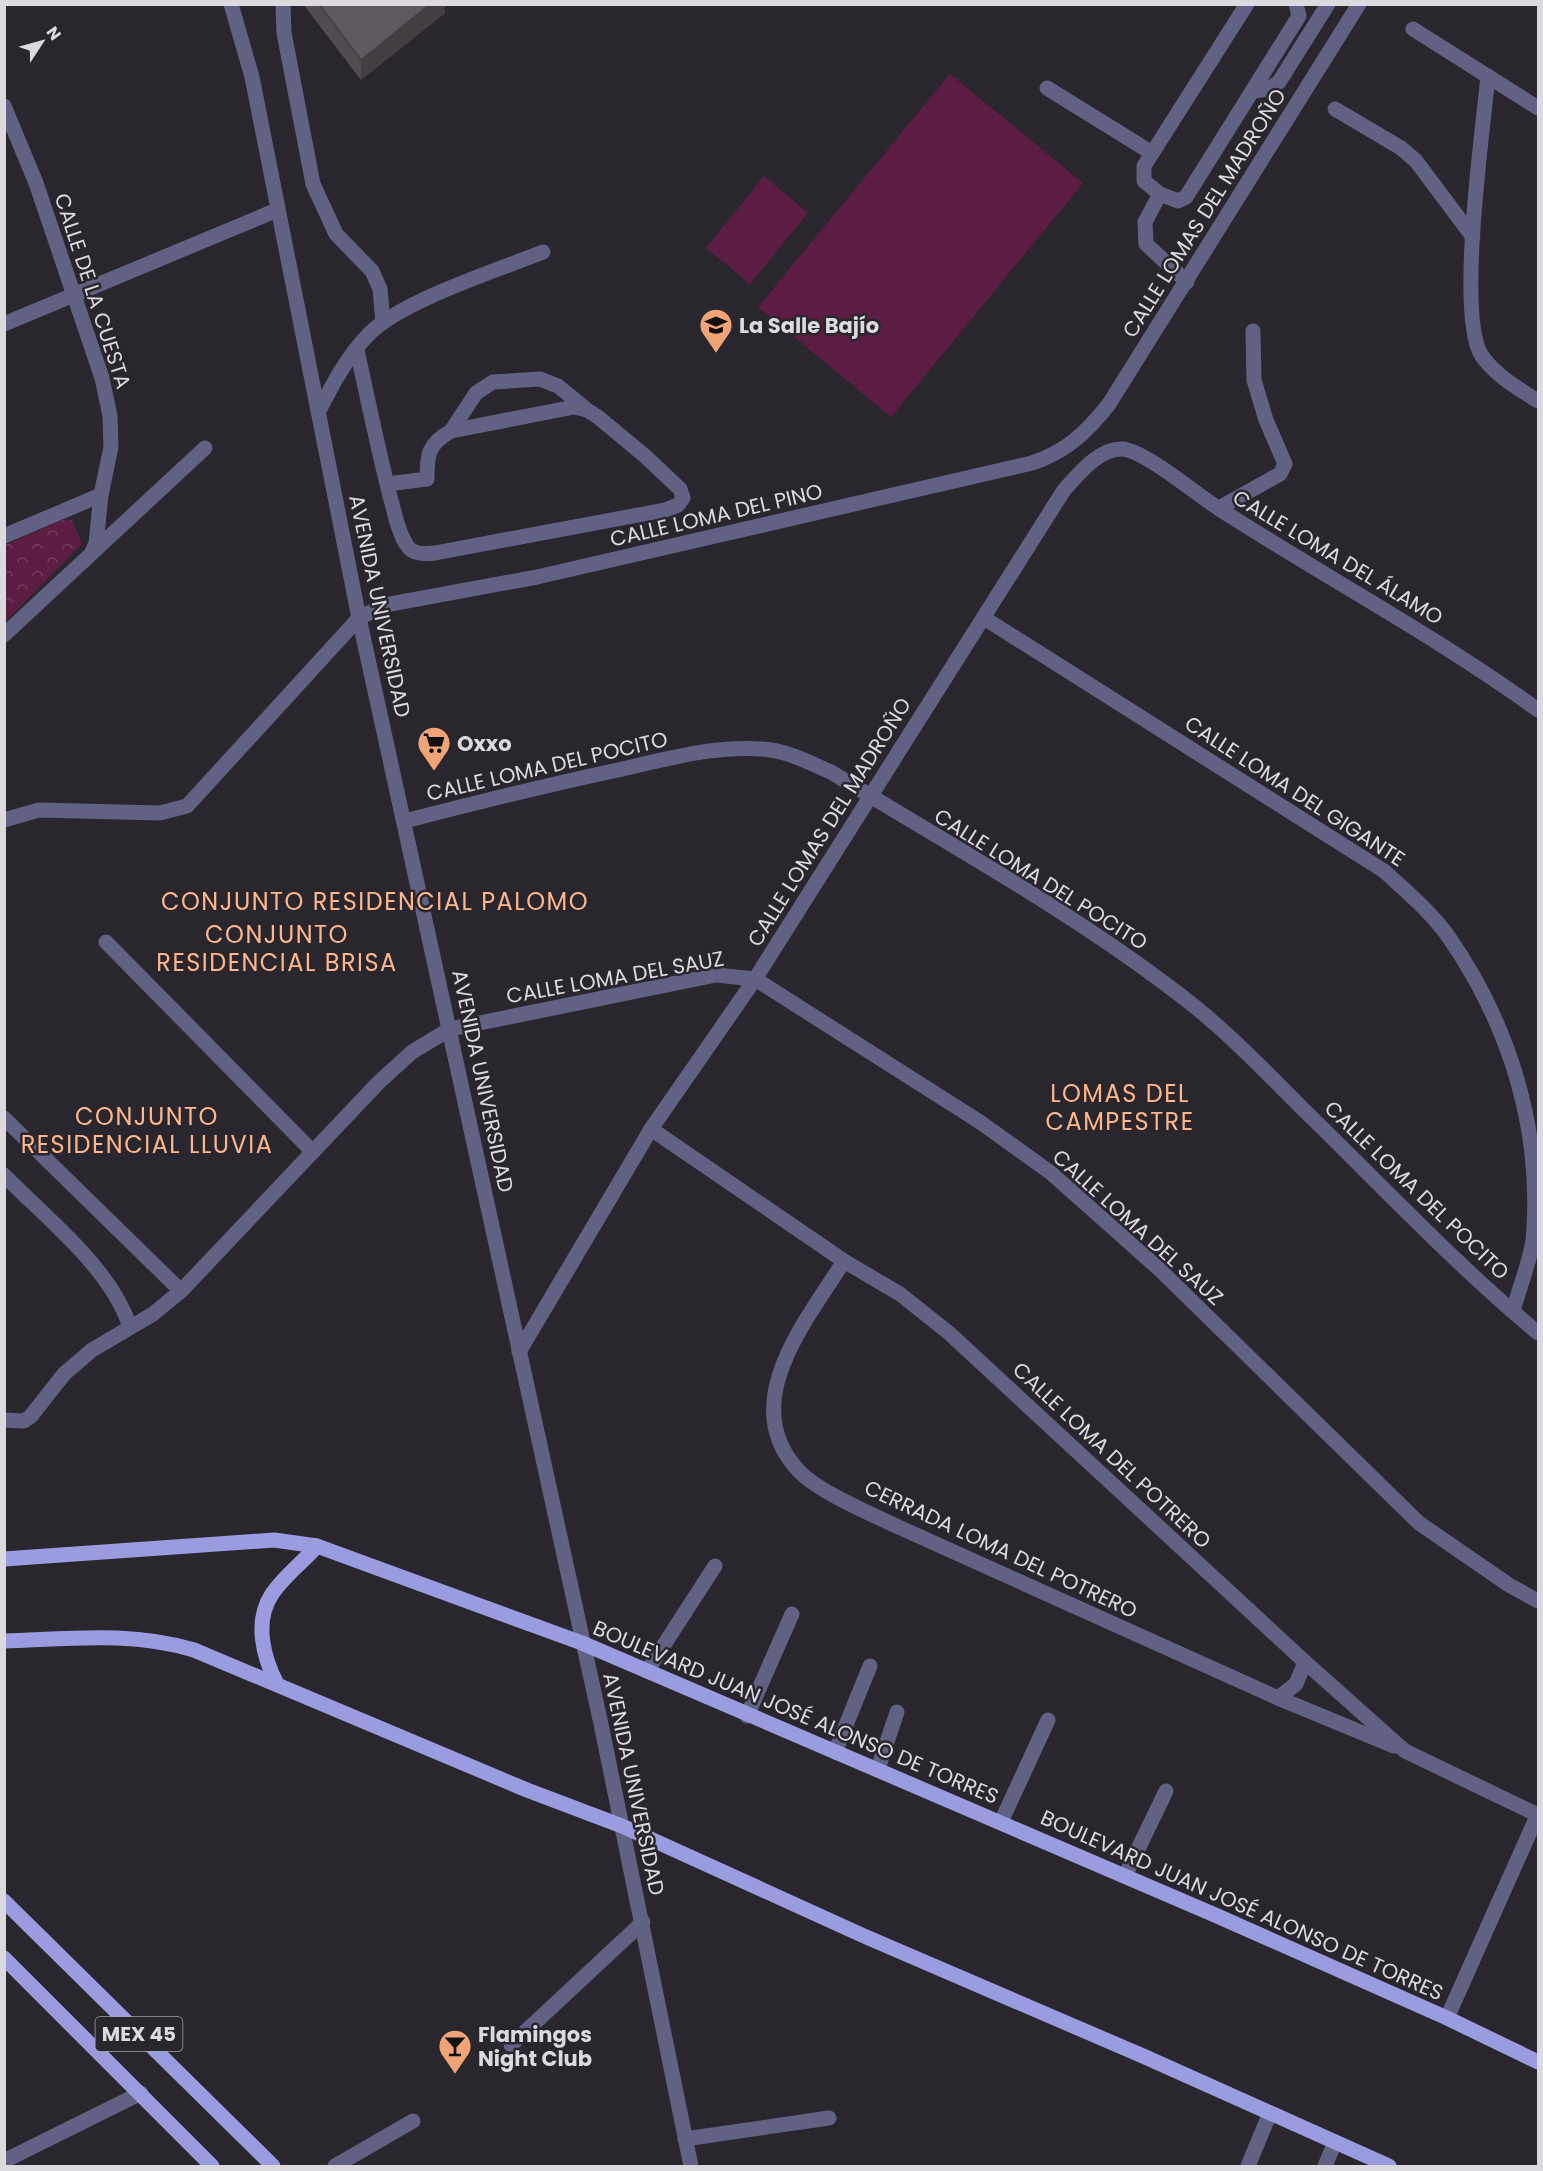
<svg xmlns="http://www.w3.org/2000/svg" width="1543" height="2171" font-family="Poppins,sans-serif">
<defs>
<pattern id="park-crowns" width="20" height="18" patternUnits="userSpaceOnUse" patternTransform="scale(1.5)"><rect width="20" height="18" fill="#5d1d43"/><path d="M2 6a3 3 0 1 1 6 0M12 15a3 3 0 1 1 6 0" fill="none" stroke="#743d5e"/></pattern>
</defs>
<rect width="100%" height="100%" fill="#29262d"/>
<path fill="url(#park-crowns)" d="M62 520H72L82 544 5 622V545Z"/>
<g fill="#5d1d43">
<path d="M950 74 1083 183 891 417 758 307Z"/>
<path d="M764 176 808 213 750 284 706 248Z"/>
</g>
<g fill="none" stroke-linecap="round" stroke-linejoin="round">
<g stroke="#616283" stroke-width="15">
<path d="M231 4 252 77 359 618 601 1724 691 2166"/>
<path d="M283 4 284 33 313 184 336 234 372 271 380 289 383 322"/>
<path d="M1247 4 1144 166V181L1160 194 1178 201 1186 197 1299 16 1296 4"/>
<path d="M1413 29 1538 108"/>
<path d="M1488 76C1483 130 1456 317 1482 356 1495 375 1519 389 1538 401"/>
<path d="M1047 88 1152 153"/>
<path d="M1253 91 1268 89 1279 82 1328 4"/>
<path d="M4 106 36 183 102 378 110 416 111 447 101 495 96 543 91 554 4 635"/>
<path d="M1335 109 1401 148 1416 161 1473 237"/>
<path d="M1160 194 1145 222 1146 244 1187 282"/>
<path d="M4 324 277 210"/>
<path d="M357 350C368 400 378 450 391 500 395 514 398 532 406 544 412 555 425 554 435 553L665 510 678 505 683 498 680 489 645 456 598 417 587 410 574 407 451 431C428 444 427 454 427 479L387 484"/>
<path d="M319 411C332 385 348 355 369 334 401 301 498 270 543 252"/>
<path d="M451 431 476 393 493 382 540 379 558 386 586 409"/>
<path d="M1219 508 1280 474 1285 464 1266 420 1254 380 1253 331"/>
<path d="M4 536 101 495"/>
<path d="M93 552 205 448"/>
<path d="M984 618 1384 871C1406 891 1430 911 1448 936 1510 1025 1543 1132 1533 1241 1529 1264 1519 1289 1513 1311"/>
<path d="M4 820 39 810 160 813 187 806 359 618 385 605 537 577 1032 463C1066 452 1087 432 1109 404L1359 4"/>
<path d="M405 821C474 803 544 786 613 771 664 760 719 743 771 750 792 753 812 764 831 772 948 844 1071 911 1180 995 1225 1029 1264 1070 1304 1110 1381 1185 1455 1264 1538 1333"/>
<path d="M106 942 313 1152"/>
<path d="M4 1118 181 1291"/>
<path d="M651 1129 844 1261 900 1294 949 1333 1305 1662 1405 1751 1538 1815"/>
<path d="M4 1175C47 1219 111 1268 130 1327"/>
<path d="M844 1261C807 1320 736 1403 798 1470 817 1491 867 1512 894 1525L1278 1698 1394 1746"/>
<path d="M519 1352 651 1129 755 979 1064 490C1078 475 1099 448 1122 449 1144 450 1197 495 1218 508 1325 577 1436 636 1538 710"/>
<path d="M4 1420 24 1421 31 1416 64 1374 92 1350 153 1314 181 1291 379 1082 412 1052 450 1029 716 975 755 979 980 1122 1051 1173 1158 1268 1419 1523 1509 1585 1538 1601"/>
<path d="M647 1671 715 1566"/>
<path d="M1278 1698 1296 1684 1305 1662"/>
<path d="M747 1716 792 1614"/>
<path d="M835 1752 870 1666"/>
<path d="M878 1769 897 1712"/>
<path d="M1001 1822 1048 1720"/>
<path d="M1125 1876 1166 1791"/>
<path d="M1447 2018 1538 1814"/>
<path d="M511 2045 643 1922"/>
<path d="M685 2139 829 2118"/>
<path d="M4 2161 141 2093"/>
<path d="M335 2166 413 2121"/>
<path d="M1248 2166 1270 2113"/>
<path d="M1325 2166 1335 2142"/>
</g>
<g stroke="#9b9be0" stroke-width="15">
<path d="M4 1559 274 1540 317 1546 582 1643 1215 1915 1447 2018 1538 2062"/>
<path d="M4 1641C69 1639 131 1631 194 1650L527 1790 622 1826 864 1936 1143 2056 1389 2166"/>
<path d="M277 1684C263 1657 254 1621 272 1594 284 1576 303 1562 317 1546"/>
<path d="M4 1901 273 2166"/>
<path d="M4 1958 212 2166"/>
</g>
</g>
<path fill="#524c51" d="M303 4H445V13L361 80Z"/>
<path fill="#423e42" d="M430 4H445V13L361 80V60Z"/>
<path fill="#5f585e" stroke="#423e42" stroke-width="1.5" d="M319 4H430L361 60Z"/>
<defs>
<g id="university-pin" transform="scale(1.725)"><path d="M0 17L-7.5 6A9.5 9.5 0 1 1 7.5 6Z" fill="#efa376" stroke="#29262d"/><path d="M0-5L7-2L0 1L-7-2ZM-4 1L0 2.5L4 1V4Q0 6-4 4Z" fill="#111"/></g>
<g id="supermarket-pin" transform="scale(1.725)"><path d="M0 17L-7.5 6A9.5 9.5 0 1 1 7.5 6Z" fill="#efa376" stroke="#29262d"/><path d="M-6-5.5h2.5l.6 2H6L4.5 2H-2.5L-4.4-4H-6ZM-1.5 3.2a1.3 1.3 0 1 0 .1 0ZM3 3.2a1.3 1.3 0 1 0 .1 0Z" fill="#111"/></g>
<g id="bar-pin" transform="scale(1.725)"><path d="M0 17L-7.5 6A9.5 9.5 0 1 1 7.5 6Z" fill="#efa376" stroke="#29262d"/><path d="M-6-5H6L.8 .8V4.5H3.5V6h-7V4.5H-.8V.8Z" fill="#111"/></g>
</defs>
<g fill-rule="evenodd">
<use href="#university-pin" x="716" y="325"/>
<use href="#supermarket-pin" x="434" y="743"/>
<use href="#bar-pin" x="455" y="2046"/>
</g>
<g text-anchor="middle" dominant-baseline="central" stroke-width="5" stroke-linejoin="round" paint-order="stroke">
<rect fill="#29262d" stroke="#a6a4aa" stroke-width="1.5" x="95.5" y="2017" width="87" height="34" rx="4.5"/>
<g font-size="20" font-weight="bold" fill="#dcdadf">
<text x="139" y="2034">MEX 45</text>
</g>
<g font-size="21" fill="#dcdadf" stroke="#29262d">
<text transform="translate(1204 213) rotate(-58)">CALLE LOMAS DEL MADROÑO</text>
<text transform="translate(93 291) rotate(72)">CALLE DE LA CUESTA</text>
<text transform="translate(716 515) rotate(-13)">CALLE LOMA DEL PINO</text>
<text transform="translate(1338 557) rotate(31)">CALLE LOMA DEL ÁLAMO</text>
<text transform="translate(380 606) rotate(78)">AVENIDA UNIVERSIDAD</text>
<text transform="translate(547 766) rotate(-13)">CALLE LOMA DEL POCITO</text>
<text transform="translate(1295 791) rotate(33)">CALLE LOMA DEL GIGANTE</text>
<text transform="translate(829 822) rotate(-58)">CALLE LOMAS DEL MADROÑO</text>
<text transform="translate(1041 879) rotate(32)">CALLE LOMA DEL POCITO</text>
<text transform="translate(615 977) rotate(-10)">CALLE LOMA DEL SAUZ</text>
<text transform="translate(483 1081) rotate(78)">AVENIDA UNIVERSIDAD</text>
<text transform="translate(1417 1190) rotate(44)">CALLE LOMA DEL POCITO</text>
<text transform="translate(1138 1227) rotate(42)">CALLE LOMA DEL SAUZ</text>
<text transform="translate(1112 1455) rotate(43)">CALLE LOMA DEL POTRERO</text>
<text transform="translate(1001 1549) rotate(25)">CERRADA LOMA DEL POTRERO</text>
<text transform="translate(796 1712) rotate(23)">BOULEVARD JUAN JOSÉ ALONSO DE TORRES</text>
<text transform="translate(634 1784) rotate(78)">AVENIDA UNIVERSIDAD</text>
<text transform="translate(1242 1905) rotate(24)">BOULEVARD JUAN JOSÉ ALONSO DE TORRES</text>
</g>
<g font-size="21" font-weight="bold" fill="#dcdadf" stroke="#29262d" text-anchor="start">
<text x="739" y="325">La Salle Bajío</text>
<text x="457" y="743">Oxxo</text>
<text x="478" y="2034">Flamingos<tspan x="478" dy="24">Night Club</tspan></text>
</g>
<g font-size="24" letter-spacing="1.5" fill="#feb78d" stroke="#29262d">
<text x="375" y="901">CONJUNTO RESIDENCIAL PALOMO</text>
<text x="277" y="934">CONJUNTO<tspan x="277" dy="28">RESIDENCIAL BRISA</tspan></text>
<text x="1120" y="1093">LOMAS DEL<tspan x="1120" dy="28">CAMPESTRE</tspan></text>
<text x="147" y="1116">CONJUNTO<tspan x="147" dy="28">RESIDENCIAL LLUVIA</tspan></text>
</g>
</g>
<rect width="1543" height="2171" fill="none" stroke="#dcdadf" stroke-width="12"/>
<g transform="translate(42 42) rotate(54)" stroke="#29262d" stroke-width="4.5" paint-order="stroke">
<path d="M0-4.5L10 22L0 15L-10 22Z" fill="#dcdadf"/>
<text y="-9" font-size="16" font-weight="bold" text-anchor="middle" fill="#dcdadf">N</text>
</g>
</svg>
